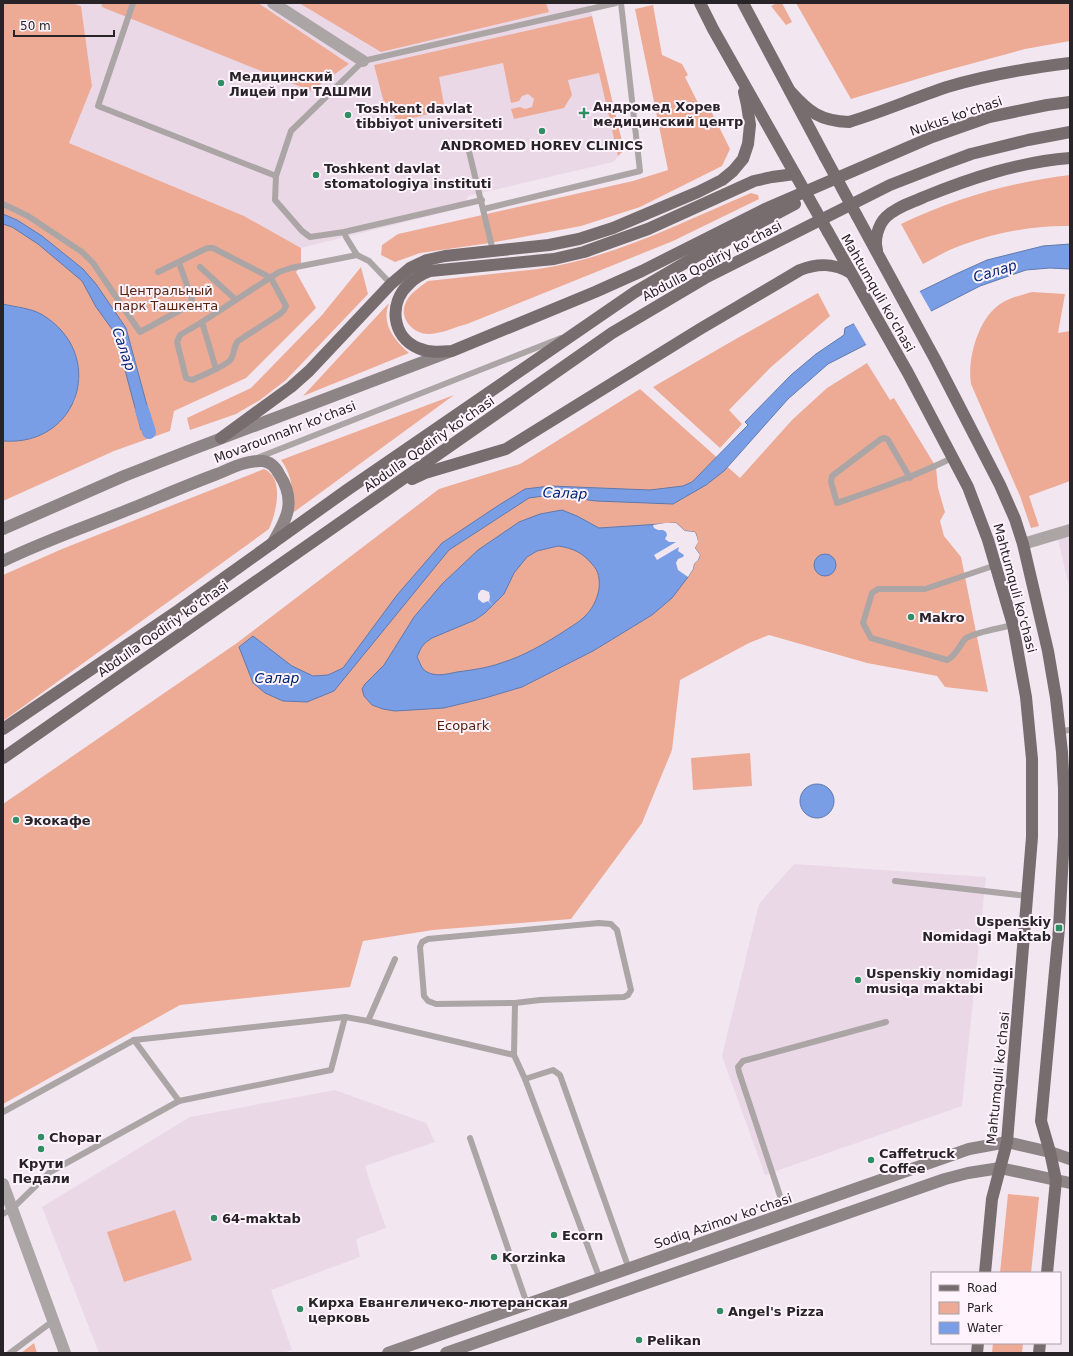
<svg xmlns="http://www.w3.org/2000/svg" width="1073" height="1356" font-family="'DejaVu Sans',sans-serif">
<rect width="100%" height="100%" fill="#f2e6f0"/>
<g fill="#ead8e7">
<path d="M72 3H589L624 150 613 162 468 196 465 207 301 248 244 216 69 143 92 86 81 6Z"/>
<path d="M1070 536V591L1058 539Z"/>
<path d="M794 864 986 877 962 1106 765 1175 722 1056 759 904Z"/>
<path d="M335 1090 426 1123 435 1142 365 1166 370 1182 386 1228 356 1239 360 1257 271 1290 292 1350 282 1353H99L42 1207 190 1117Z"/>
</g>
<g fill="#edab96">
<path d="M3 3H72L81 6 92 86 69 143 244 216 301 248V265L296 272 316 308 246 378 174 411 170 431 114 451 3 501V441L12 442 74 402 79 379 77 359 73 348 26 309 3 304Z"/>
<path d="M101 3H258L349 64 311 91 102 7Z"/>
<path d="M299 3H546L549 12 381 52Z"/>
<path d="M777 3H782L792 22 786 25 771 6Z"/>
<path d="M796 3H1070V41L1025 49 937 73 851 99Z"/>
<path d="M653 5 662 55 682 64 688 75 685 77 700 107 707 103 730 149 722 166 640 207 581 226 490 243 420 253 395 262 381 255 382 245 398 234 633 181 668 170 635 9Z"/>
<path d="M592 16 624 150 618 156 599 73 568 80 572 95 564 108 514 119 511 109 520 107 525 109 532 107 534 99 528 94 522 96 519 101 511 103 503 63 439 77 445 110 396 122 391 102 384 103 374 65Z"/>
<path d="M1070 175V226C1034 225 995 233 962 245 948 250 936 257 923 264L901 224C954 199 1011 182 1070 175Z"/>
<path d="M751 193 758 195 759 199 673 241 467 324C455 327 441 334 428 334 413 334 398 318 406 302 410 293 420 287 428 281L538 269C614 258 682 222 751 193Z"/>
<path d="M361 267 368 294 286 380 260 400 236 414 190 430 187 418 251 388 322 315Z"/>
<path d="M1032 292 1065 294 1058 333 1070 331V481L1029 496 1039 526 1031 528 1020 496 971 384C967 359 978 319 1000 304 1009 298 1022 295 1032 292Z"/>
<path d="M818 293 830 316 770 368 729 410 742 424 720 448 653 387 734 340Z"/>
<path d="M389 303C381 324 394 340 409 353L303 396Z"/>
<path d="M867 363 890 400 894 398 936 467 938 488 945 512 940 521 944 536 961 557 988 692 945 687 937 676 867 663 769 635 749 643 680 680 672 750 642 823 571 919 433 930 363 941 350 987 180 1005 3 1104V804L237 643 439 489 520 464 640 389 740 478 792 420 827 388Z"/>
<path d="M454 395 290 515C293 495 294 478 281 460Z"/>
<path d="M264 469C285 478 276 513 269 529L3 721V575L62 549Z"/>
<path d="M750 753 752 786 693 790 691 758Z"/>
<path d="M1008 1194 1039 1197 1031 1273H1000Z"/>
<path d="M175 1210 192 1260 124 1282 107 1232Z"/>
<path d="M34 1343 37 1353H21Z"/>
<path d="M993 1343H1023L1022 1353H992Z"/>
</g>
<g fill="#799ee6" stroke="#6079ac" fill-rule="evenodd">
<path d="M3 214 17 220 42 236 83 269 96 284 126 328 152 424 141 430 118 344 112 329 96 307 82 281 38 244 12 227 3 224Z"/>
<path d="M1070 244V269L1050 268 1026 270 980 286 828 364 788 399 724 471 706 485 673 504 596 501 551 495 529 498 449 550 334 691 307 702 283 701 265 693 253 683 239 647 253 636 292 666 313 676 328 675 343 668 397 595 442 543 499 505 525 489 550 486 650 490 683 486 692 482 748 425 745 422 791 375 816 354 844 335 845 328 956 274 987 260 1043 246Z"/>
<path d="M3 304C15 307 30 308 41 314 108 353 80 447 3 441Z"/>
<path d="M562 510 577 516 599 528 676 523 685 531 695 532C698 538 698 542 695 548L700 555 698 560 694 564 693 569 688 577 672 598 652 615 593 651 522 687 485 698 444 708 395 711 383 709 372 705 364 696 362 689 365 684 384 665 414 617 442 584 478 550 519 522 540 514ZM558 546C573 548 583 553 592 564 599 571 600 580 599 589 597 600 592 610 583 618 578 623 570 627 563 632 544 644 524 656 501 663 487 668 472 670 457 672 447 674 436 677 427 672 421 669 420 662 417 657L421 648 425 643 432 638 475 620 485 613 504 594 514 573 527 557 537 551Z"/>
<circle cx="825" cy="565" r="11"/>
<circle cx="817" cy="801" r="17"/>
</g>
<g fill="#f2e6f0">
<path d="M919 290 932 313 867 346 853 322Z"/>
<path d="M665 523H676L685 531 695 532 697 537 698 542 695 548 700 555 698 560 694 564 693 569 688 577 678 570 676 563 678 559 683 557 684 555 678 551 679 547 657 560 654 555 676 542H669L665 539 667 535 666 532 663 530H658L654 528 653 525Z"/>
<path d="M481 590H484L489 592 490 597 489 601 493 606 488 601 483 603 478 599V594Z"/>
</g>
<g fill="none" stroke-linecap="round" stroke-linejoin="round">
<path stroke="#799ee6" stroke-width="14" d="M142 410 149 432"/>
<g stroke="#aca5a6" stroke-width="6">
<path d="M133 3 98 106 276 176"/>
<path d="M467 143 493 251"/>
<path d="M482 200 344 232 310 237 302 231 275 200 276 176 291 131 363 61 616 3"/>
<path d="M3 204 28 216 82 252 93 263 140 332 190 305 192 299 179 263"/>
<path d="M484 209 640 171 621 3"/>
<path d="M344 232 346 237 357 255"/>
<path d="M200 267 236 300"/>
<path d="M158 272 203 250 208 248H213L271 278 286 306 284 310 280 314 238 341C233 347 235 353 231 359 227 366 200 376 192 380L186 378 177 342 180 335 202 322"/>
<path d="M216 369 202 322 279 272 291 268 357 255 369 261 391 284"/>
<path d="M257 458 561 338"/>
<path d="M910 478 888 440 885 438 881 439 832 476 831 482 837 503C877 489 916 476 954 457"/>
<path d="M996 565 925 589H878L872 593 863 623 871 638 947 660C956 656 959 646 965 639 973 632 1002 628 1013 625"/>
<path d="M1060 731 1070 730"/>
<path d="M895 881 1028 896"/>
<path d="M515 1003 540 1000 624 997 628 995 631 990 617 930 611 924 599 923 428 939 422 942 420 947 424 996 428 1001 436 1004 515 1003 514 1055 525 1079 600 1279"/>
<path d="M368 1021 395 959"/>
<path d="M134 1040 179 1101"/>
<path d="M525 1079 553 1070 560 1075 629 1269"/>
<path d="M3 1112 134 1040 345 1017 368 1021 514 1055"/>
<path d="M470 1138 527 1304"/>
<path d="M3 1214 12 1209 50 1172 179 1101 331 1070 345 1017"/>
<path d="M786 1214 739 1072 738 1067 743 1061 886 1022"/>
<path d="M10 1353 53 1321"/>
</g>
<g stroke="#aca5a6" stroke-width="12">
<path d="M273 3 363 61"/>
<path d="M1023 544 1070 530"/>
<path d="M3 1184 65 1353"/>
</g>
<g stroke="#8d8486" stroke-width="12">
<path d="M3 529 124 476 188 451 449 352"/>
<path d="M3 561C46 540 91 525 135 507 162 496 190 484 217 474 232 468 247 460 263 461 271 462 276 468 279 474 297 501 287 519 272 544"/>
<path d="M388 1353 969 1149 1007 1142 1050 1152 1070 1159"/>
<path d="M446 1353 945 1179 968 1173 1000 1168 1070 1183"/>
</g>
<g stroke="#776c6e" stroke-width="12">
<path d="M700 3 713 29 795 174 772 177 754 181 648 229 584 252 554 259 430 271C422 274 415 278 409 284 388 303 392 337 418 348 429 353 441 352 452 351L595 292 642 271 765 209 932 137 989 117 1047 105 1070 102"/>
<path d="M743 3 825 157"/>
<path d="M790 91C809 112 820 121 849 122 882 112 914 98 947 87 987 75 1029 68 1070 63"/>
<path d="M857 216 935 359 1000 485 1015 519 1023 544 1048 651 1056 698 1062 752 1064 789V836L1059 928 1041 1121 1050 1152 1056 1180 1047 1273"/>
<path d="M828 232 908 373 968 487 988 540 1013 625 1026 697 1032 759V837L1007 1142 992 1199 985 1273"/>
<path d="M877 250C874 240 878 225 886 217 896 207 911 203 924 197 971 178 1019 162 1070 158"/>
<path d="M221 438 291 387 309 371 391 284 410 268 427 260 445 256 549 245 579 239 613 228 698 192 722 180 733 171 743 159 748 144 750 125 747 105 744 92"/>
<path d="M412 479 425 473 506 449 700 329 800 270C818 263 834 263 851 273"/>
<path d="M3 729 179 610 347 490 635 292 695 257 795 204"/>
<path d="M3 758 612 333 705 278 890 185 944 164 971 154 1028 140 1070 132"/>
<path d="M977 1353 978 1343"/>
<path d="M1039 1353 1040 1343"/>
</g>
<g stroke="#776c6e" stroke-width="12">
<path d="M825 157 857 216"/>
<path d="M795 174 828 232"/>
</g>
</g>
<g fill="#318d64" stroke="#fff4fd" stroke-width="1.5">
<circle cx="221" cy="83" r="4"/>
<path d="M582 107h4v4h4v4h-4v4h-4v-4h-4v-4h4z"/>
<circle cx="348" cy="115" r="4"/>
<circle cx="542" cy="131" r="4"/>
<circle cx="316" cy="175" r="4"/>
<circle cx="911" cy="617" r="4"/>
<circle cx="16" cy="820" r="4"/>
<rect x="1055" y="924" width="8" height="8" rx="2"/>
<circle cx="858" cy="980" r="4"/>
<circle cx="41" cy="1137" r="4"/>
<circle cx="41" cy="1149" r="4"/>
<circle cx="871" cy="1160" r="4"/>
<circle cx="214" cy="1218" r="4"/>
<circle cx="554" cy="1235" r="4"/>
<circle cx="494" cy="1257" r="4"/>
<circle cx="300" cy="1309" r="4"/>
<circle cx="720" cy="1311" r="4"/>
<circle cx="639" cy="1340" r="4"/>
</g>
<g text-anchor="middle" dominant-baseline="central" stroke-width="4" stroke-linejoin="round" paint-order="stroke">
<g font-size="13" font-weight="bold" fill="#272326" stroke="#fff4fd" text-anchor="start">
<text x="229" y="76">Медицинский<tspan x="229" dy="15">Лицей при ТАШМИ</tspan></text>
<text x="593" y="106">Андромед Хорев<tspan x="593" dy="15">медицинский центр</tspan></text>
<text x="356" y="108">Toshkent davlat<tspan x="356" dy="15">tibbiyot universiteti</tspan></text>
<text x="542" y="145" text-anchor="middle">ANDROMED HOREV CLINICS</text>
<text x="324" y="168">Toshkent davlat<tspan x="324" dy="15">stomatologiya instituti</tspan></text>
<text x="919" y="617">Makro</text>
<text x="24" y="820">Экокафе</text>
<text x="1051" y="921" text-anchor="end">Uspenskiy<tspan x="1051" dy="15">Nomidagi Maktab</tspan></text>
<text x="866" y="973">Uspenskiy nomidagi<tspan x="866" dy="15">musiqa maktabi</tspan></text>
<text x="49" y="1137">Chopar</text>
<text x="879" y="1153">Caffetruck<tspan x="879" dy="15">Coffee</tspan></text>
<text x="41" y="1163" text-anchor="middle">Крути<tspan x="41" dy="15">Педали</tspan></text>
<text x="222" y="1218">64-maktab</text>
<text x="562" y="1235">Ecorn</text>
<text x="502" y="1257">Korzinka</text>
<text x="308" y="1302">Кирха Евангеличеко-лютеранская<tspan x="308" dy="15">церковь</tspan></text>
<text x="728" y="1311">Angel's Pizza</text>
<text x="647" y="1340">Pelikan</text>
</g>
<g font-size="13" fill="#272326" stroke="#fff4fd">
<text transform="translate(956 116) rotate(-19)">Nukus ko'chasi</text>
<text transform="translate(712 261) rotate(-28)">Abdulla Qodiriy ko'chasi</text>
<text transform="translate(878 293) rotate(60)">Mahtumquli ko'chasi</text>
<text transform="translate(285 432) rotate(-21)">Movarounnahr ko'chasi</text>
<text transform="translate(429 444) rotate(-35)">Abdulla Qodiriy ko'chasi</text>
<text transform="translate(1015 588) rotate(75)">Mahtumquli ko'chasi</text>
<text transform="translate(163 629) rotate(-35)">Abdulla Qodiriy ko'chasi</text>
<text transform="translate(998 1078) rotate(-84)">Mahtumquli ko'chasi</text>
<text transform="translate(723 1221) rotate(-19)">Sodiq Azimov ko'chasi</text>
</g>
<g font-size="13" fill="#5a2310" stroke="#fff4fd">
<text x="166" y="290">Центральный<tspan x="166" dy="15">парк Ташкента</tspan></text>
<text x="463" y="725">Ecopark</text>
</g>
<g font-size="14" font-style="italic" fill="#022575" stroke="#fff4fd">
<text transform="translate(995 271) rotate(-17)">Салар</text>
<text transform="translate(124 349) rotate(71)">Салар</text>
<text transform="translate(565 493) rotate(2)">Салар</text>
<text x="277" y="678">Салар</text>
</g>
</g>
<rect width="1073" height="1356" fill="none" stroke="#272326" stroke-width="8"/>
<rect x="931" y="1272" width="130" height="72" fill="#fff4fd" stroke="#a9a0a7"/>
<rect x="939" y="1285" width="20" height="6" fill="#776c6e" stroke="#a9a0a7"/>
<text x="967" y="1292" font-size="12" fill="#272326">Road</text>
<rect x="939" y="1302" width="20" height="12" fill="#edab96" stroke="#a9a0a7"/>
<text x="967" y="1312" font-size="12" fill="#272326">Park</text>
<rect x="939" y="1322" width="20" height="12" fill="#799ee6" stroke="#a9a0a7"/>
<text x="967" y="1332" font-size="12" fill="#272326">Water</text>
<path d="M14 30v6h100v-6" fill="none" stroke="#272326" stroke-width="2"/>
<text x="20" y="30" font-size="12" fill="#272326" stroke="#fff4fd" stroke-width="3" paint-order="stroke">50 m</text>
</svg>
